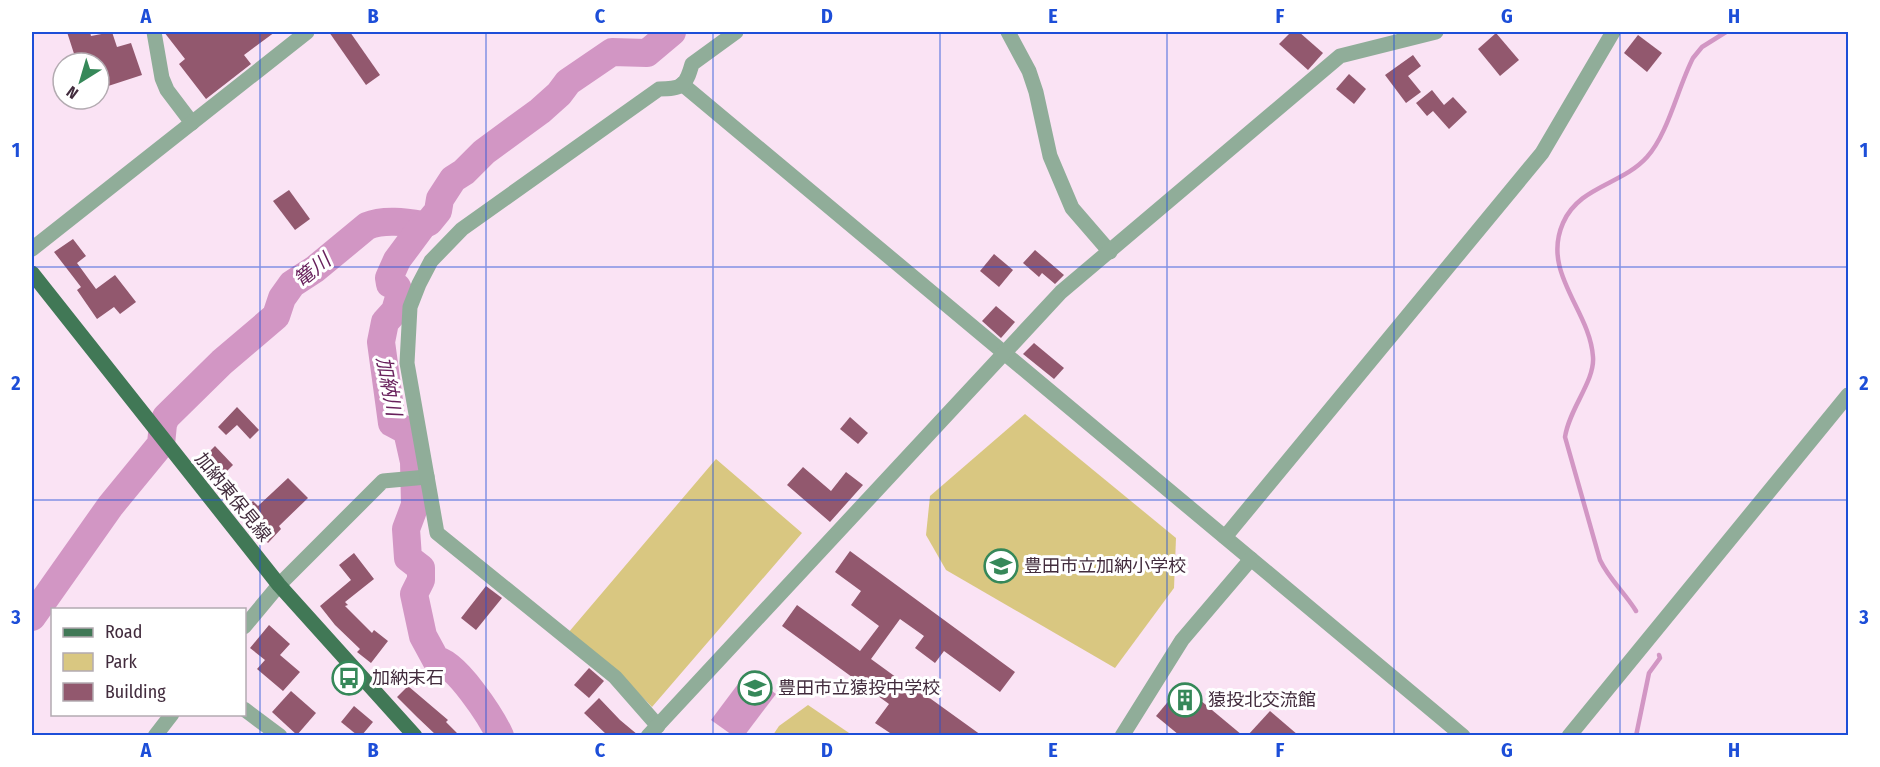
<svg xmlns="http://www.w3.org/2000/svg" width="1880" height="767" font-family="'Fira Sans Condensed','Noto Sans JP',sans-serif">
<rect width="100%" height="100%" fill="#fae3f4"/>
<g fill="#d9c781">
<path d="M1025 414 1176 538 1174 588 1115 668 946 570 926 535 930 496Z"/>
<path d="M716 459 802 533 652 707 616 670 568 633Z"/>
<path d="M808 705 852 735H773L779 726Z"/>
</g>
<path fill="#d296c4" d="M747 672 776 694 745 735H732L711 720Z"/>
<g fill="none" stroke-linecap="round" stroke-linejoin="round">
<g stroke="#d296c4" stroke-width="4.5">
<path d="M1636 611C1625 593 1609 579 1600 560L1565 437C1569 409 1595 381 1593 357 1590 310 1541 273 1563 223 1579 186 1622 185 1647 157 1668 134 1678 87 1693 58L1702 47 1726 32"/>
<path d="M1636 736 1649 673 1660 658 1659 655"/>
</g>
<g stroke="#d296c4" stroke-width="28">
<path d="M32 617 111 505 161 444 163 424 166 417 222 362 276 316 282 298 292 284 315 269 367 226C384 219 405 222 423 225"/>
<path d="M500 736C492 718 455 661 436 660L423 636 414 594 421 580V568L408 558 406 529 415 505 414 462 407 431 392 423 381 342 385 322 395 311 400 294 397 287 390 284 389 278 397 260 423 225 429 222 438 211 440 199 453 179 464 172 484 152 540 111 559 94 568 82 612 52 647 53 672 32"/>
</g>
</g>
<g fill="#92586e">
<path d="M67 32H90L91 36 112 32 117 47 131 43 142 75 99 89V63H77Z"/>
<path d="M164 32H275L244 55 251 64 206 99 179 64 185 59Z"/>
<path d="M329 32H350L380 75 366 85Z"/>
<path d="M1291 32H1299L1323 53 1308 70 1279 44Z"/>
<path d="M1496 33 1519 60 1500 76 1478 49Z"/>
<path d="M1638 35 1662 53 1647 72 1624 53Z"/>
<path d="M1413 55 1421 66 1408 76 1421 92 1406 103 1385 75Z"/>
<path d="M1349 74 1366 89 1354 104 1336 89Z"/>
<path d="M1432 90 1444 105 1453 97 1467 112 1449 129 1433 111 1427 116 1416 103Z"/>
<path d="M289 190 310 219 295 230 273 201Z"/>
<path d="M73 239 86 256 77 263 96 289 115 275 136 302 120 314 114 307 97 319 77 290 81 287 54 252Z"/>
<path d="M1035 250 1064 275 1055 284 1042 273 1039 277 1023 263Z"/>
<path d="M994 254 1013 270 999 287 980 271Z"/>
<path d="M996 306 1015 322 1001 338 982 321Z"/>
<path d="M1034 343 1064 368 1054 379 1023 354Z"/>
<path d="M237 407 259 430 250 439 237 425 226 435 218 427Z"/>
<path d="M850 417 868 433 858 444 840 429Z"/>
<path d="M215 446 233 465 218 480 200 461Z"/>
<path d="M803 467 831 491 846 472 863 485 830 522 787 485Z"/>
<path d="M288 478 308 498 279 526 281 529 268 543 240 514 253 501 258 506Z"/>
<path d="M850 551 1015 672 1000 692 944 651 935 663 915 648 924 636 900 619 871 659 904 683 906 681 981 735H893L875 723 889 704 782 626 797 605 860 651 879 626 851 605 861 591 835 572Z"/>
<path d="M354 553 374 579 345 602 348 605 345 606 372 633 374 630 388 641 371 663 357 652 360 649 335 625 320 606 351 580 339 565Z"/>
<path d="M486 586 502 598 476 630 461 618Z"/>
<path d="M269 625 290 644 280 655 300 672 283 691 257 669 265 660 250 648Z"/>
<path d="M589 668 604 681 589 698 574 685Z"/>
<path d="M1182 685 1242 735H1179L1156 716Z"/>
<path d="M408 686 448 720 446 722 459 735H436L417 717 397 697Z"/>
<path d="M291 691 316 713 297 735 272 712Z"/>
<path d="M599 698 620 720 638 735H607L584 713Z"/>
<path d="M354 706 373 722 362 735H357L341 722Z"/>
<path d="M1270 711 1298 735H1248Z"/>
</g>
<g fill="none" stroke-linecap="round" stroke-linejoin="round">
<g stroke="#90ad99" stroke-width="15">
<path d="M154 32 162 78 167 90 192 123"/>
<path d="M1008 32 1029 71 1036 92 1050 156 1072 208 1110 252"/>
<path d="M682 84 1463 736"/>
<path d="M32 249 307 32"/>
<path d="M1225 537 1542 153 1613 32"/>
<path d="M244 627 279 585 383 481 427 477"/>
<path d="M244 709 280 736"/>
<path d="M658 726 615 677 437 533 407 363 410 307 419 284 431 261 462 229 659 89C682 89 686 86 692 64L736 32"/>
<path d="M155 736 172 714"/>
<path d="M648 736 1061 292 1340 56 1436 32"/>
<path d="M1122 736 1182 640 1251 559"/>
<path d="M1569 736 1848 395"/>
</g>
<path stroke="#417856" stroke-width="15" d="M32 273 279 585 415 736"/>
</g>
<path fill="none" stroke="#1d4ed8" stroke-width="1.5" stroke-opacity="0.55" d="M260 32V736M486 32V736M713 32V736M940 32V736M1167 32V736M1394 32V736M1620 32V736M32 267H1848M32 500H1848"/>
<defs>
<g id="school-ring" transform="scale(1.725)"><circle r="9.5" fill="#fff" stroke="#368859" stroke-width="1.5"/><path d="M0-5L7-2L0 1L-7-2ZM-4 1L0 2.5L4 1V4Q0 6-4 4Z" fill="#368859"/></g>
<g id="bus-ring" transform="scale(1.725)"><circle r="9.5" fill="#fff" stroke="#368859" stroke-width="1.5"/><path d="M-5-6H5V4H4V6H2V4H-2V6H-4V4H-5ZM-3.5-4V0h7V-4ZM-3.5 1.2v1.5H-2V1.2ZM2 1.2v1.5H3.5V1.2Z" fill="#368859"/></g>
<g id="building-ring" transform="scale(1.725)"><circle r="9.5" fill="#fff" stroke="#368859" stroke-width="1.5"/><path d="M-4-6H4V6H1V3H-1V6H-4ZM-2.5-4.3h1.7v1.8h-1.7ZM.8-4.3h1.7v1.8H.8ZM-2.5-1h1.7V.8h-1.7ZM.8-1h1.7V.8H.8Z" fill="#368859"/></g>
</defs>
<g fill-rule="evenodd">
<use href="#school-ring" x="1001" y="566"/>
<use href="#bus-ring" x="349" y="678"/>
<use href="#school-ring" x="755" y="688"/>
<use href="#building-ring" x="1185" y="700"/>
</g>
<g text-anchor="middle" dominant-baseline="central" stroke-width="6" stroke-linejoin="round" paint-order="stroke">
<g font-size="18" fill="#422c3d" stroke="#fff">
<text transform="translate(233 497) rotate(51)">加納東保見線</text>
</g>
<g font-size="18" fill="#422c3d" stroke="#fff" text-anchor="start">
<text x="1024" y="566">豊田市立加納小学校</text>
<text x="372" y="678">加納末石</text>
<text x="778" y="688">豊田市立猿投中学校</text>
<text x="1208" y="700">猿投北交流館</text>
</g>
<g font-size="20" font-style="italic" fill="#68215c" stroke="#fff">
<text transform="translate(312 270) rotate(-39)">篭川</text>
<text transform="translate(389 386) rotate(79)">加納川</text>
</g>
</g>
<rect width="1880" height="767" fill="none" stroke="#ffffff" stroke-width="66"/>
<rect x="51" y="608" width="195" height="108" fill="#ffffff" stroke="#b3abb1" stroke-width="1.5"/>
<rect x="63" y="628" width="30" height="9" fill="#417856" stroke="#b3abb1" stroke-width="1.5"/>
<text x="105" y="638" font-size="18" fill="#422c3d">Road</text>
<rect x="63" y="653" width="30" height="18" fill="#d9c781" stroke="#b3abb1" stroke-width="1.5"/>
<text x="105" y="668" font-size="18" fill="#422c3d">Park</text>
<rect x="63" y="683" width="30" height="18" fill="#92586e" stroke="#b3abb1" stroke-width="1.5"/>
<text x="105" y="698" font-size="18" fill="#422c3d">Building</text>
<g transform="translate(81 81) rotate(217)"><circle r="28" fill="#ffffff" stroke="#b3abb1" stroke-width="1.5"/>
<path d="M0-4.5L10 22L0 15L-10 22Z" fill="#368859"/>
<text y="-9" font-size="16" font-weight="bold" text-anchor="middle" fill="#422c3d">N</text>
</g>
<rect x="33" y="33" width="1814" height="701" fill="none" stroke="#1d4ed8" stroke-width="2"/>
<g font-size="20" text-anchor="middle" font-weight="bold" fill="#1d4ed8">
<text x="146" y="23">A</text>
<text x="373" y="23">B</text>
<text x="600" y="23">C</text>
<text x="827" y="23">D</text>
<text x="1053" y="23">E</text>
<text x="1280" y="23">F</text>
<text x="1507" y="23">G</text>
<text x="1734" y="23">H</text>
<text x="16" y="157">1</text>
<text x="1864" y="157">1</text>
<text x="16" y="390">2</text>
<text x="1864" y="390">2</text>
<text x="16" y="624">3</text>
<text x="1864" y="624">3</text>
<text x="146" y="757">A</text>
<text x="373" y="757">B</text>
<text x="600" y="757">C</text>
<text x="827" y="757">D</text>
<text x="1053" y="757">E</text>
<text x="1280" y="757">F</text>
<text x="1507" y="757">G</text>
<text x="1734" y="757">H</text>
</g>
</svg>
